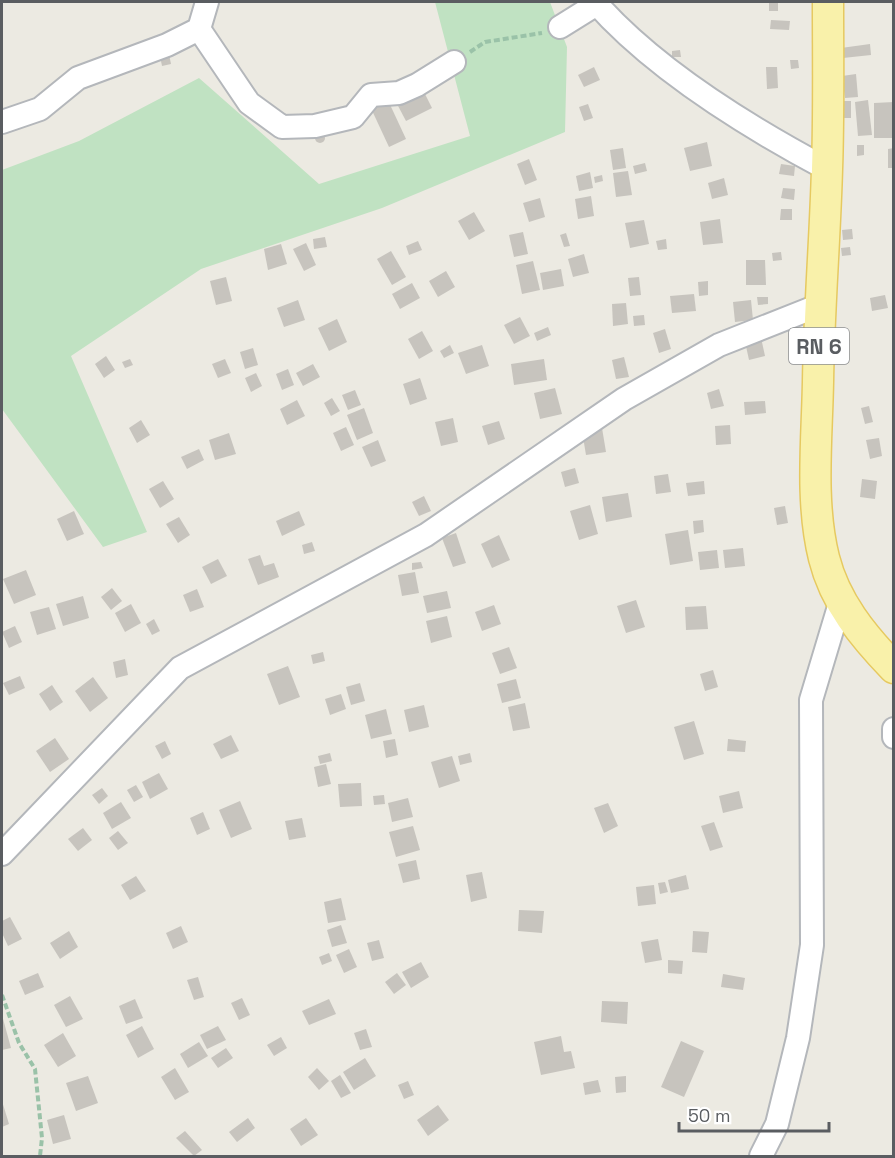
<svg xmlns="http://www.w3.org/2000/svg" width="895" height="1158" font-family="'Space Grotesk',sans-serif">
<rect width="100%" height="100%" fill="#eceae2"/>
<path fill="#c0e2c2" d="M435 2H550L567 47 565 132 382 208 201 269 71 356 147 532 103 547 2 409V170L79 141 199 78 319 184 470 136Z"/>
<g fill="#c7c4be">
<rect x="769" y="2" width="9" height="9"/>
<path d="M771 20 790 21 789 30 770 29Z"/>
<path d="M870 44 871 55 843 58 841 48Z"/>
<path d="M680 50 681 57H672V51Z"/>
<path d="M169 54 171 64 162 66 160 56Z"/>
<path d="M790 60H798L799 68 791 69Z"/>
<path d="M594 67 600 80 584 87 578 75Z"/>
<path d="M766 67H777L778 88 767 89Z"/>
<path d="M856 74 858 97 845 98 842 76Z"/>
<path d="M422 88 432 108 406 121 396 102Z"/>
<path d="M386 96 406 139 389 147 369 104Z"/>
<path d="M868 100 872 135 858 136 855 102Z"/>
<rect x="840" y="101" width="11" height="17"/>
<path d="M894 102V138H874V103Z"/>
<path d="M588 104 593 118 584 121 579 107Z"/>
<circle cx="320" cy="138" r="5"/>
<path d="M707 142 712 166 690 171 684 148Z"/>
<path d="M857 145H864V155L857 156Z"/>
<path d="M623 148 626 168 613 170 610 150Z"/>
<path d="M894 148V168H888V149Z"/>
<path d="M529 159 537 180 525 185 517 164Z"/>
<path d="M645 163 647 171 635 174 633 166Z"/>
<path d="M781 164 795 166 794 176 779 174Z"/>
<path d="M628 171 632 195 616 197 613 173Z"/>
<path d="M590 172 593 188 579 191 576 176Z"/>
<path d="M602 175 603 181 595 183 594 177Z"/>
<path d="M724 178 728 195 712 199 708 183Z"/>
<path d="M783 188 795 189 794 200 781 198Z"/>
<path d="M591 196 594 216 578 219 575 199Z"/>
<path d="M540 198 545 217 529 222 523 203Z"/>
<path d="M781 209H792V220H780Z"/>
<path d="M474 212 485 231 469 240 458 221Z"/>
<path d="M720 219 723 243 703 245 700 222Z"/>
<path d="M644 220 649 244 630 248 625 223Z"/>
<path d="M852 229 853 239 843 240 842 230Z"/>
<path d="M523 232 528 254 514 257 509 235Z"/>
<path d="M566 233 570 246 564 247 560 235Z"/>
<path d="M325 237 327 247 314 249 313 239Z"/>
<path d="M666 239 667 249 658 250 656 241Z"/>
<path d="M418 241 422 250 409 255 406 246Z"/>
<path d="M306 243 316 265 304 271 293 249Z"/>
<path d="M281 244 287 264 268 270 264 249Z"/>
<path d="M850 247 851 255 842 256 841 248Z"/>
<path d="M391 251 406 277 392 285 377 259Z"/>
<path d="M781 252 782 260 773 261 772 253Z"/>
<path d="M584 254 589 273 573 277 568 259Z"/>
<path d="M746 260H765L766 285H746Z"/>
<path d="M533 261 540 290 522 294 516 265Z"/>
<path d="M561 269 564 286 543 290 540 273Z"/>
<path d="M446 271 455 287 438 297 429 281Z"/>
<path d="M226 277 232 301 216 305 210 281Z"/>
<path d="M639 277 641 295 630 296 628 278Z"/>
<path d="M708 281V295L699 296 698 282Z"/>
<path d="M412 283 420 298 400 309 392 294Z"/>
<path d="M694 294 696 311 672 313 670 296Z"/>
<path d="M885 295 888 308 872 311 870 298Z"/>
<path d="M757 297H768V304L758 305Z"/>
<path d="M298 300 305 320 284 327 277 308Z"/>
<path d="M751 300 753 320 735 322 733 302Z"/>
<path d="M626 303 628 324 613 326 612 304Z"/>
<path d="M644 315 645 325 634 326 633 316Z"/>
<path d="M520 317 530 336 514 344 504 325Z"/>
<path d="M337 319 347 342 329 351 318 328Z"/>
<path d="M548 327 551 335 537 341 534 333Z"/>
<path d="M665 329 671 349 659 353 653 333Z"/>
<path d="M422 331 433 351 419 359 408 339Z"/>
<path d="M760 333 765 356 749 360 744 337Z"/>
<path d="M450 345 454 353 444 358 440 351Z"/>
<path d="M482 345 489 366 466 374 458 353Z"/>
<path d="M253 348 258 365 245 369 240 352Z"/>
<path d="M106 356 115 370 104 378 95 364Z"/>
<path d="M624 357 629 377 616 379 612 360Z"/>
<path d="M130 359 133 365 125 368 122 362Z"/>
<path d="M225 359 231 373 218 378 212 364Z"/>
<path d="M544 359 547 380 514 385 511 364Z"/>
<path d="M313 364 320 377 303 386 296 373Z"/>
<path d="M288 369 294 385 282 390 276 374Z"/>
<path d="M256 373 262 386 251 392 245 378Z"/>
<path d="M420 378 427 399 410 405 403 384Z"/>
<path d="M555 388 562 414 540 419 534 393Z"/>
<path d="M719 389 724 406 711 409 707 393Z"/>
<path d="M355 390 361 405 348 410 342 395Z"/>
<path d="M332 398 340 411 331 416 324 403Z"/>
<path d="M297 400 305 416 287 425 280 409Z"/>
<path d="M765 401 766 413 745 415 744 402Z"/>
<path d="M869 406 873 422 865 424 861 408Z"/>
<path d="M364 408 373 433 357 440 347 415Z"/>
<path d="M453 418 458 442 441 446 435 422Z"/>
<path d="M141 420 150 435 137 443 129 428Z"/>
<path d="M499 421 505 439 488 445 482 426Z"/>
<path d="M730 425 731 444 716 445 715 426Z"/>
<path d="M346 427 354 445 341 451 333 433Z"/>
<path d="M602 428 606 452 586 455 582 431Z"/>
<path d="M229 433 236 454 215 460 209 440Z"/>
<path d="M879 438 882 456 870 459 866 440Z"/>
<path d="M378 440 386 461 371 467 362 447Z"/>
<path d="M199 449 204 460 187 469 181 457Z"/>
<path d="M575 468 579 483 565 487 561 472Z"/>
<path d="M668 474 671 492 656 494 654 476Z"/>
<path d="M862 479 877 481 875 499 860 497Z"/>
<path d="M163 481 174 499 160 508 149 489Z"/>
<path d="M704 481 705 494 688 496 686 483Z"/>
<path d="M628 493 632 517 606 522 602 497Z"/>
<path d="M424 496 431 511 419 516 412 502Z"/>
<path d="M590 505 598 534 579 540 570 511Z"/>
<path d="M785 506 788 523 777 525 774 508Z"/>
<path d="M74 511 84 534 67 541 57 519Z"/>
<path d="M299 511 305 525 282 536 276 521Z"/>
<path d="M179 517 190 535 178 543 166 524Z"/>
<path d="M703 520 704 532 694 534 693 521Z"/>
<path d="M688 530 693 561 670 565 665 534Z"/>
<path d="M456 533 466 563 453 567 442 538Z"/>
<path d="M499 535 510 560 492 568 481 544Z"/>
<path d="M312 542 315 551 304 554 302 545Z"/>
<path d="M743 548 745 566 725 568 723 550Z"/>
<path d="M717 550 719 568 700 570 698 552Z"/>
<path d="M260 555 264 566 274 563 279 577 258 585 248 559Z"/>
<path d="M218 559 227 576 211 584 202 567Z"/>
<path d="M421 562 423 568 412 570V563Z"/>
<path d="M26 570 36 595 14 604 3 579Z"/>
<path d="M415 572 419 593 402 596 398 575Z"/>
<path d="M112 588 122 601 111 610 101 597Z"/>
<path d="M197 589 204 607 190 612 183 595Z"/>
<path d="M447 591 451 608 427 613 423 596Z"/>
<path d="M83 596 89 618 63 626 56 604Z"/>
<path d="M636 600 645 627 626 633 617 606Z"/>
<path d="M131 604 141 623 125 632 115 613Z"/>
<path d="M494 605 501 624 482 631 475 612Z"/>
<path d="M706 606 708 629 686 630 685 607Z"/>
<path d="M49 607 56 629 37 635 30 612Z"/>
<path d="M447 616 452 637 431 643 426 621Z"/>
<path d="M154 619 160 631 152 635 146 624Z"/>
<path d="M15 626 22 642 9 648 2 632Z"/>
<path d="M509 647 517 668 500 674 492 653Z"/>
<path d="M323 652 325 661 313 664 311 655Z"/>
<path d="M125 659 128 675 116 678 113 662Z"/>
<path d="M288 666 300 697 279 705 267 674Z"/>
<path d="M713 670 718 687 705 691 700 674Z"/>
<path d="M20 676 25 688 9 695 3 683Z"/>
<path d="M93 677 108 698 90 712 75 691Z"/>
<path d="M516 679 521 698 502 703 497 684Z"/>
<path d="M360 683 365 701 351 705 346 687Z"/>
<path d="M52 685 63 702 50 711 39 694Z"/>
<path d="M341 694 346 709 330 715 325 699Z"/>
<path d="M525 703 530 728 513 731 508 707Z"/>
<path d="M424 705 429 727 409 732 404 710Z"/>
<path d="M386 709 392 734 371 739 365 715Z"/>
<path d="M694 721 704 754 684 760 674 727Z"/>
<path d="M231 735 239 751 221 759 213 744Z"/>
<path d="M55 738 69 759 50 772 36 751Z"/>
<path d="M395 739 398 755 386 758 383 741Z"/>
<path d="M728 739 746 741 745 752 727 751Z"/>
<path d="M165 741 171 754 162 759 155 746Z"/>
<path d="M330 753 332 761 320 764 318 756Z"/>
<path d="M470 753 472 762 460 765 458 756Z"/>
<path d="M452 756 460 781 439 788 431 762Z"/>
<path d="M326 764 331 784 318 787 314 767Z"/>
<path d="M159 773 168 789 150 799 142 782Z"/>
<path d="M361 783 362 806 340 807 338 784Z"/>
<path d="M136 785 143 797 134 802 127 790Z"/>
<path d="M102 788 108 796 99 804 92 795Z"/>
<path d="M739 791 743 808 723 813 719 796Z"/>
<path d="M384 795 385 804 374 805 373 796Z"/>
<path d="M408 798 413 817 392 822 388 803Z"/>
<path d="M240 801 252 829 231 838 219 810Z"/>
<path d="M121 802 131 818 112 829 103 813Z"/>
<path d="M608 803 618 826 604 833 594 808Z"/>
<path d="M203 812 210 829 197 835 190 818Z"/>
<path d="M302 818 306 837 289 840 285 821Z"/>
<path d="M714 822 723 847 710 851 701 826Z"/>
<path d="M413 826 420 850 396 857 389 832Z"/>
<path d="M83 828 92 840 78 851 68 839Z"/>
<path d="M118 831 128 843 118 850 109 838Z"/>
<path d="M416 860 420 879 403 883 398 864Z"/>
<path d="M482 872 487 898 471 902 466 875Z"/>
<path d="M686 875 689 889 671 893 668 880Z"/>
<path d="M136 876 146 891 130 900 121 885Z"/>
<path d="M665 882 668 892 660 894 658 883Z"/>
<path d="M654 885 656 904 638 906 636 887Z"/>
<path d="M341 898 346 920 328 923 324 902Z"/>
<path d="M519 910 544 911 542 933 518 931Z"/>
<path d="M10 917 22 939 8 946 2 933V921Z"/>
<path d="M341 925 347 943 332 947 327 930Z"/>
<path d="M181 926 188 942 173 949 166 933Z"/>
<path d="M69 931 78 947 60 959 50 943Z"/>
<path d="M693 931 709 932 707 953 692 952Z"/>
<path d="M658 939 662 960 645 963 641 942Z"/>
<path d="M379 940 384 958 372 961 367 943Z"/>
<path d="M349 949 357 967 344 973 336 955Z"/>
<path d="M329 953 332 961 322 965 319 957Z"/>
<path d="M668 960 683 961 682 974 668 973Z"/>
<path d="M421 962 429 977 411 988 402 972Z"/>
<path d="M38 973 44 987 25 995 19 981Z"/>
<path d="M397 973 406 985 394 994 385 982Z"/>
<path d="M723 974 745 978 743 990 721 987Z"/>
<path d="M198 977 204 997 194 1000 187 980Z"/>
<path d="M70 996 83 1019 66 1027 54 1005Z"/>
<path d="M242 998 250 1015 239 1020 231 1003Z"/>
<path d="M135 999 143 1018 126 1024 119 1006Z"/>
<path d="M329 999 336 1014 309 1025 302 1011Z"/>
<path d="M602 1001 628 1002 627 1024 601 1022Z"/>
<path d="M2 1015 11 1048 2 1050Z"/>
<path d="M142 1026 154 1049 138 1058 126 1035Z"/>
<path d="M218 1026 226 1040 207 1049 200 1035Z"/>
<path d="M366 1029 372 1047 360 1050 354 1033Z"/>
<path d="M63 1033 76 1056 58 1067 44 1045Z"/>
<path d="M561 1036 564 1052 571 1051 575 1068 541 1075 534 1042Z"/>
<path d="M281 1037 287 1048 274 1056 267 1045Z"/>
<path d="M681 1041 704 1051 684 1097 661 1087Z"/>
<path d="M199 1042 208 1056 188 1068 180 1054Z"/>
<path d="M226 1048 233 1058 218 1068 211 1058Z"/>
<path d="M365 1058 376 1076 354 1090 343 1072Z"/>
<path d="M175 1068 189 1092 175 1100 161 1077Z"/>
<path d="M317 1068 329 1081 319 1090 308 1077Z"/>
<path d="M340 1075 351 1093 341 1098 331 1081Z"/>
<path d="M88 1076 98 1103 76 1111 66 1083Z"/>
<path d="M626 1076V1092L616 1093 615 1077Z"/>
<path d="M598 1080 601 1092 585 1095 583 1083Z"/>
<path d="M408 1081 414 1095 404 1099 398 1085Z"/>
<path d="M2 1101 9 1124 2 1127Z"/>
<path d="M438 1105 449 1120 428 1136 417 1120Z"/>
<path d="M64 1115 71 1139 53 1144 47 1120Z"/>
<path d="M248 1118 255 1128 237 1142 229 1132Z"/>
<path d="M306 1118 318 1135 301 1146 290 1129Z"/>
<path d="M185 1131 202 1150 194 1156 176 1138Z"/>
</g>
<g fill="none" stroke-linecap="round" stroke-linejoin="round">
<g stroke="#b4b7bb" stroke-width="26">
<g id="minor">
<path d="M595 2C654 69 748 127 827 169"/>
<path d="M560 27 597 4"/>
<path d="M199 29 249 103 282 127 315 126 353 117 371 95 399 93 417 85 454 62"/>
<path d="M2 122 40 109 78 78 167 45 199 29 207 2"/>
<path d="M894 729V737"/>
<path d="M2 854 180 668 426 535 624 399 719 345 820 305"/>
<path d="M761 1156 777 1124 798 1038 812 945 811 700 841 600"/>
</g>
</g>
<g stroke="#e6c960" stroke-width="33">
<path id="major" d="M828 2C828 57 829 113 827 169 825 240 819 311 818 382 817 439 810 502 824 558 835 602 863 636 894 668"/>
</g>
<g stroke="#9ac2a8" stroke-width="4" stroke-dasharray="6 3" stroke-linecap="butt">
<path d="M470 52 485 42 542 33"/>
<path d="M2 995 19 1043 35 1069 42 1138 40 1156"/>
</g>
<use href="#minor" stroke="#fff" stroke-width="22"/>
<use href="#major" stroke="#f9f1aa" stroke-width="30"/>
</g>
<g text-anchor="middle" dominant-baseline="central" stroke-width="4.5" stroke-linejoin="round" paint-order="stroke">
<rect fill="#fff" stroke="#8c8e90" stroke-width="1.5" x="789" y="328" width="60" height="36" rx="4.5"/>
<g font-size="21" font-weight="bold" fill="#5a5d61">
<text x="819" y="346">RN 6</text>
</g>
</g>
<rect width="895" height="1158" fill="none" stroke="#5a5d61" stroke-width="6"/>
<path d="M679 1122v9h150v-9" fill="none" stroke="#5a5d61" stroke-width="3"/>
<text x="688" y="1122" font-size="18" fill="#5a5d61" stroke="#ffffff" stroke-width="4.5" paint-order="stroke">50 m</text>
</svg>
